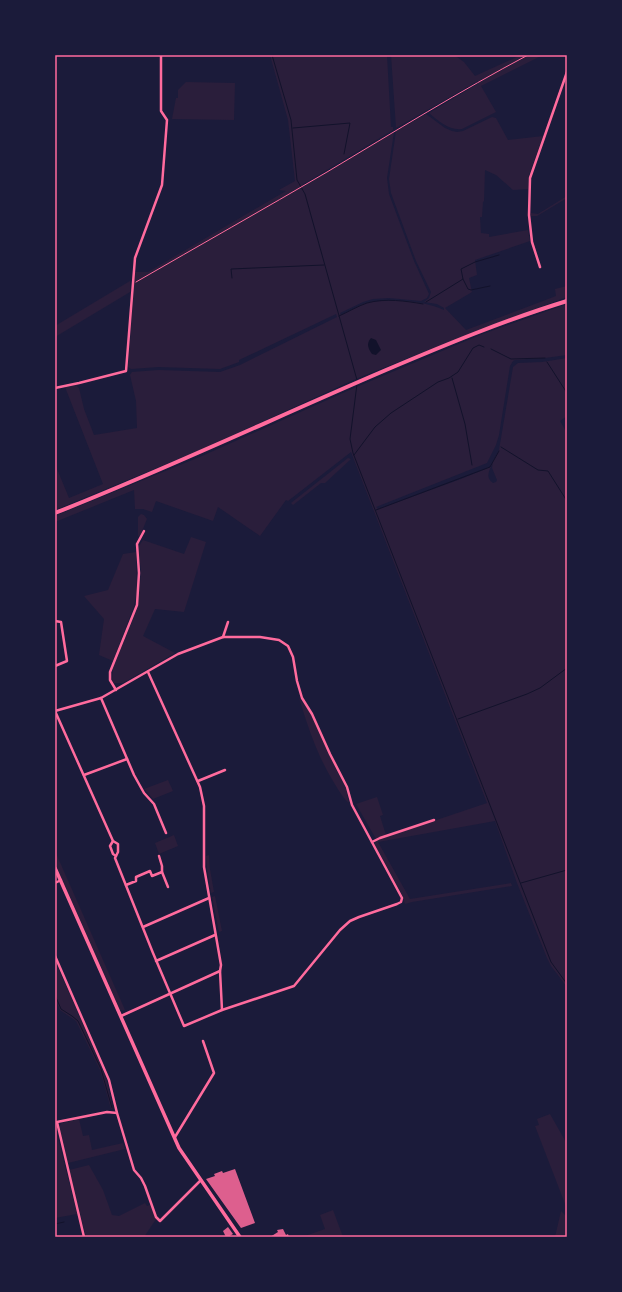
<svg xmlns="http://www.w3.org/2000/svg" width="622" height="1292" font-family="'Fira Sans Condensed',sans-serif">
<rect width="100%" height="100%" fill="#1b1b3a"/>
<g fill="#2a1e3b" fill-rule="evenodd">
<path d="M270 55H387L391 127H393V130L302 185 303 186 394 132 387 178 389 194 414 261 429 294 427 298 421 301 389 298 373 299 363 302 340 313 341 315C349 311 357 306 366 303 384 297 427 301 444 310V308L437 304 424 302 429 298 431 292 416 261 391 193 389 179 396 131 426 114 445 128 452 131 457 132 463 131 492 117 496 118 508 140 543 136 528 178V189L513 190 496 175 485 170 484 201 483 202 482 217H480L481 233 489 234V237L528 230 530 241 475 260 477 275 469 278 472 292 445 308 466 330 556 296 555 289 567 286V297L474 332 358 378 198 451 55 510V464L69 498 103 484 65 387 76 385 79 388 84 409 94 435 137 428 136 401 130 375 132 372 159 370 220 372 240 365 337 317 336 314 239 360V362L220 369 158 367 131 369 128 367 135 272H148L286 191 279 190 295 181 288 120Z"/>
<path d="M391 55H454L464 62 475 76 521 55H543L481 86 496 112 462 129C450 131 438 121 429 113L479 83 478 81 396 128Z"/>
<path d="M186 82 235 83 234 120 172 119 176 98H178V90Z"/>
<path d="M567 196V198L537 216H531V213L538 214Z"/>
<path d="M130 281V292L55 337V326Z"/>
<path d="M567 304V355L545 358 515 360 513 361 510 366 499 435 496 445 487 463 376 507 378 509 461 479 490 467 499 450 513 367 518 363 542 362 567 358V416L560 421 567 433V987L551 966 547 958 517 883 495 821 378 842 410 899 511 883 512 886 412 902 405 904 401 893 375 845V843L377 840 487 803 351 452 288 501 286 500 260 536 218 507 213 521 156 501 152 512 143 509H135L134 490 55 522V516L202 456 354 388 480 335ZM493 463 492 468 497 480 496 482 493 483C485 478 489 470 493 463Z"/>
<path d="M348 458 351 459 325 483H321L293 505 291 503Z"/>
<path d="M141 514 144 515 147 519 140 536H138V517Z"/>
<path d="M191 537 206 542 184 612 155 609 143 636 175 653 123 683H114L112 680 113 668 138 607 141 571 138 547 143 540 184 554Z"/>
<path d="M136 552 137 592 134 606 113 661 99 655 104 619 84 596 108 590 123 554Z"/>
<path d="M299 698 312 715 324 744 346 789 349 803C342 797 338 789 333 781 317 755 308 727 299 698Z"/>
<path d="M168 780 173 791 153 799 144 789Z"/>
<path d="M377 797 383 815 380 816 386 835 376 839 356 804Z"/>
<path d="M174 835 178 846 159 854 155 843Z"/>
<path d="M55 851 125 1010H120L55 863Z"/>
<path d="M209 855 210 869 214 892 211 893 207 869 206 856Z"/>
<path d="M215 896 222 931 219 932 212 897Z"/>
<path d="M55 961 100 1063 107 1081 113 1109H111L100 1070 76 1021 60 1010 55 998Z"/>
<path d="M550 1114 567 1144V1209L535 1126 539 1125 537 1119Z"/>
<path d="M79 1119 83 1136 89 1135 92 1150 123 1143 125 1149 68 1163 59 1126 62 1123Z"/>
<path d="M55 1126 77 1214 55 1218Z"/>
<path d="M89 1165 103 1190 112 1215 119 1216 145 1203 147 1206 150 1205 156 1219 144 1237H86L69 1170Z"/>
<path d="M333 1210 343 1237H302L325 1229 320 1215Z"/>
<path d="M561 1211 567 1217V1237H555Z"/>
</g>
<path fill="#12122b" d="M371 338 376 340 381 350 376 355 372 354C368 349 366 343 371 338Z"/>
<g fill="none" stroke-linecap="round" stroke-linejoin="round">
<g stroke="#12122b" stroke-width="1">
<path d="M272 55 291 120 297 180 305 194 357 380"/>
<path d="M293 128 350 123 344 154"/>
<path d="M232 278 231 269 324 265"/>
<path d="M463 279 468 289 471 290 490 286"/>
<path d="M426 302 463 279 461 269 475 262 499 255"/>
<path d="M339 316C348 312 358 306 367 303 385 298 406 301 423 304"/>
<path d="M491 349 511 359 545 358"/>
<path d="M547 362 567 393"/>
<path d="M452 378 465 424 472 465"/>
<path d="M357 384 350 439 353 453 551 962 567 984"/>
<path d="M501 447 538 470 548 471 567 501"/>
<path d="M354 455 375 427 391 413 438 382 449 378 458 372 473 348 479 345 484 347"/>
<path d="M376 510 490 467 499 451"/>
<path d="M458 719 527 694 540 688 567 668"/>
<path d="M521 883 567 870"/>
<path d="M55 995 61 1009 72 1016 78 1021 101 1069 112 1108"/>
<path d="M55 1224 64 1222"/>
</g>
</g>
<g fill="#dd5f8e">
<path d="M235 1169 255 1223 241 1228 206 1179 215 1176 214 1174 222 1171 223 1173Z"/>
<path d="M228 1227 233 1234 228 1237H226L223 1231Z"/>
<path d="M283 1229 286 1235 288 1234 289 1237H270L278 1232 277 1230Z"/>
</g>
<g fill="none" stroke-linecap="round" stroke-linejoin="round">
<path stroke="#ff6b9d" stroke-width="1" d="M136 282C200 245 264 209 327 172 394 132 460 91 528 55"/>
<g stroke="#ff6b9d" stroke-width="2.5">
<path d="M540 267 532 242 529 215 530 178 567 72"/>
<path d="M55 388 79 383 126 371 135 258 162 185 167 120 161 111V55"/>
<path d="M55 621 61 622 67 661 55 666"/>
<path d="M223 637 228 622"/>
<path d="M148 672 200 787 204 806V867L221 965 220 971 222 1010"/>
<path d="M116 690 110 680V672L137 605 139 573 137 544 144 531"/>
<path d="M101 698 134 775 144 793 154 804 166 833"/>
<path d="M55 711 101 698 178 654 223 637H260L279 640 288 646 293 657 297 681 302 698 312 714 330 754 347 787 352 805 402 898 401 902 397 904 359 917 350 921 340 930 294 986 222 1010 184 1026 153 953 115 858 116 856 113 854 110 846 113 841"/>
<path d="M55 711 113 841 118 844V852L116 856"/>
<path d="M84 775 127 759"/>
<path d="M198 781 225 770"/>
<path d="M372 842 380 838 434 820"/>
<path d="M159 856 162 866V872L168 887"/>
<path d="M55 883 61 880"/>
<path d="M126 885 136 881V877L150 871 152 876 162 872"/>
<path d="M143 927 209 898"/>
<path d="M55 956 109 1080 117 1113 134 1170 141 1178 145 1186 156 1217 160 1221 201 1180"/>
<path d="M156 961 215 935"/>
<path d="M121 1016 220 971"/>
<path d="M175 1137 214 1073 203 1041"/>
<path d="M84 1237 57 1122 107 1112 117 1113"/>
</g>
<path stroke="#ff6b9d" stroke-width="3.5" d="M55 868 179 1148 240 1237"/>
<path stroke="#ff6b9d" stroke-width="4" d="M55 513C167 469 276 417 386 370 445 345 505 320 567 301"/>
</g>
<rect width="622" height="1292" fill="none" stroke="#1b1b3a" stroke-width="112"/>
<rect x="56" y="56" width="510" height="1180" fill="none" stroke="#ff6b9d" stroke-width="1.5"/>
</svg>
